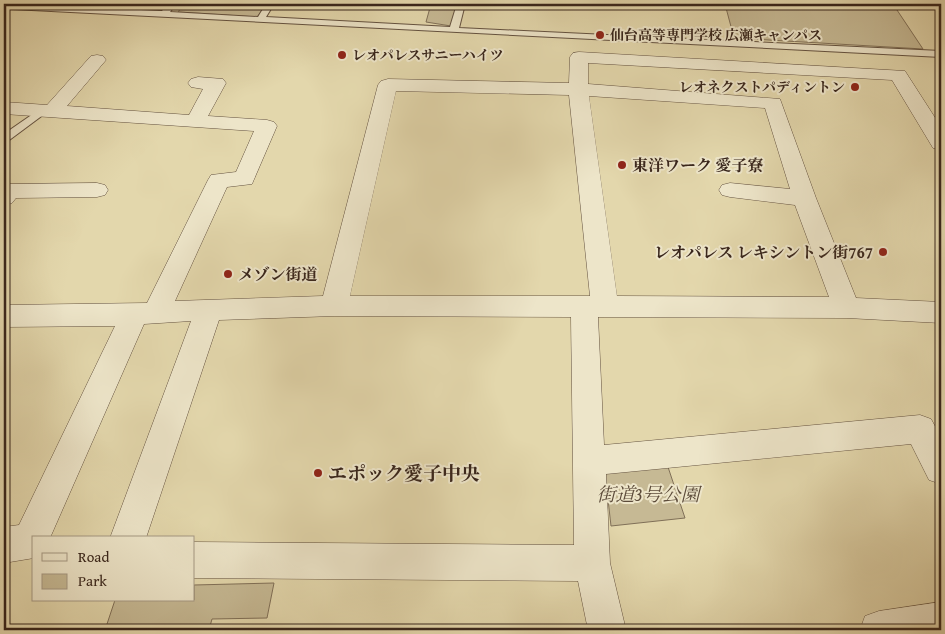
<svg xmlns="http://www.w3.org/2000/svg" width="945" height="634" font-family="'Gentium Book Plus','Noto Serif JP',serif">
<rect width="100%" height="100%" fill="#e3d7ac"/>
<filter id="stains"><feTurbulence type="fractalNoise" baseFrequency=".004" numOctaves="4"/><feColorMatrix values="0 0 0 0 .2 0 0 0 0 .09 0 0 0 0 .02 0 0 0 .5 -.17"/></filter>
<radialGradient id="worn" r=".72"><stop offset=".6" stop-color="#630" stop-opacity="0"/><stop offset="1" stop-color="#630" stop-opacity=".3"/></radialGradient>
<g fill="#c6b994" stroke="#807058">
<path d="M15 4H163L157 11Z"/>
<path d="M184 4H267L257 17 178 12Z"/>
<path d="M431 4H457L451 26 426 22Z"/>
<path d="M725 4H893L923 49 734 38Z"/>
<path d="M667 464 685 518 611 526 605 473Z"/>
<path d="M274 583 267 618 212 619 209 630H105L115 600H194V585Z"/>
</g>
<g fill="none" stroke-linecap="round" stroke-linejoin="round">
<g stroke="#645240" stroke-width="2">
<g id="service">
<path d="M11 4 162 11 168 4H176L170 12 258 17 266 4H274L266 17 450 27 457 4H465L459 28 941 51V57L12 9 8 7Z"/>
<path d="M43 107 48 110 47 112 8 141 4 142V134Z"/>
</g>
</g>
<g stroke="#645240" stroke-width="1">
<g id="minor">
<path d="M579 52 905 71 941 127V149L933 148 892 80 588 63V84L780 99 816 198 856 298 941 302V323L847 318 598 317 604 445 920 415 931 419 941 437V484L929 480 911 444 606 474 610 563 626 630H588L578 581 194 578V542L574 545 571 317 334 316 219 320 146 538H110L191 321 144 324 50 538H34V558L4 563V527L19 525 115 326 4 327V305L147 303 208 180 211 175 236 172 254 131 4 114V102L47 105 91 56 97 55 103 56 106 60 67 106 189 115 203 89 191 87 188 83 191 79 198 77 223 79 226 83 208 116 267 120 274 122 277 126 252 184 227 187 175 301 323 296 378 85 381 81 388 79 569 83 570 57 573 53ZM396 91 569 95 590 296H350ZM589 96 765 108 790 189 730 183 722 185 719 190 722 195 730 197 795 205 829 297 617 296Z"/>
<path d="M97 183 105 185 108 190 105 195 97 197 16 198 12 203 4 206V185L9 184Z"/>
<path d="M941 602V630H860L865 616 879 611Z"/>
</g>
</g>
<use href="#service" fill="#ede5c9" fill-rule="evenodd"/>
<use href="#minor" fill="#ede5c9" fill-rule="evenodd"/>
</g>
<g fill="#8f2418" stroke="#ede5c9" stroke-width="2">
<circle cx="600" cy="35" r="5"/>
<circle cx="342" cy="55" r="5"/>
<circle cx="855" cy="87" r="5"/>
<circle cx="622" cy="165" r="5"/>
<circle cx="883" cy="252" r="5"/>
<circle cx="228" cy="274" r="5"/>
<circle cx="318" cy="473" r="5"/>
</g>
<g text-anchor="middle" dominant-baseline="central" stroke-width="4" stroke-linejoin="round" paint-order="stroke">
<g font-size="14" font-weight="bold" fill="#39261c" stroke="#ede5c9" text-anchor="start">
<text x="610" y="35">仙台高等専門学校 広瀬キャンパス</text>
<text x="352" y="55">レオパレスサニーハイツ</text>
<text x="845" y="87" text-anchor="end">レオネクストパディントン</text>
</g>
<g font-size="16" font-weight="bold" fill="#39261c" stroke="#ede5c9" text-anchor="start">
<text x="632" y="165">東洋ワーク 愛子寮</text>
<text x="873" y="252" text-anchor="end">レオパレス レキシントン街767</text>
<text x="238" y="274">メゾン街道</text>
</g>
<g font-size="19" font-weight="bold" fill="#39261c" stroke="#ede5c9" text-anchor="start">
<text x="328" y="473">エポック愛子中央</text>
</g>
<g font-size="19" font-style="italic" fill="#5c4b3a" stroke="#ede5c9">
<text x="648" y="494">街道3号公園</text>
</g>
</g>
<rect width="945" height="634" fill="none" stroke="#e3d7ac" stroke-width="20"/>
<rect x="5" y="5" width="935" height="624" fill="none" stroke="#39261c" stroke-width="2.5"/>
<rect x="10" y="10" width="925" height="614" fill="none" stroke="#39261c"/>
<rect x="32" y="536" width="162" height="65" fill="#ede5c9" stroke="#a59984"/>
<rect x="42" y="553" width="25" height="8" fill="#ede5c9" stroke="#a59984"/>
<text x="78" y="562" font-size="15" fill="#39261c">Road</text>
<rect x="42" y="574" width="25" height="15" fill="#c6b994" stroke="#a59984"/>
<text x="78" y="586" font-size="15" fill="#39261c">Park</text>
<rect width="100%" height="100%" filter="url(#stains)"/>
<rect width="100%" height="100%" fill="url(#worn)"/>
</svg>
